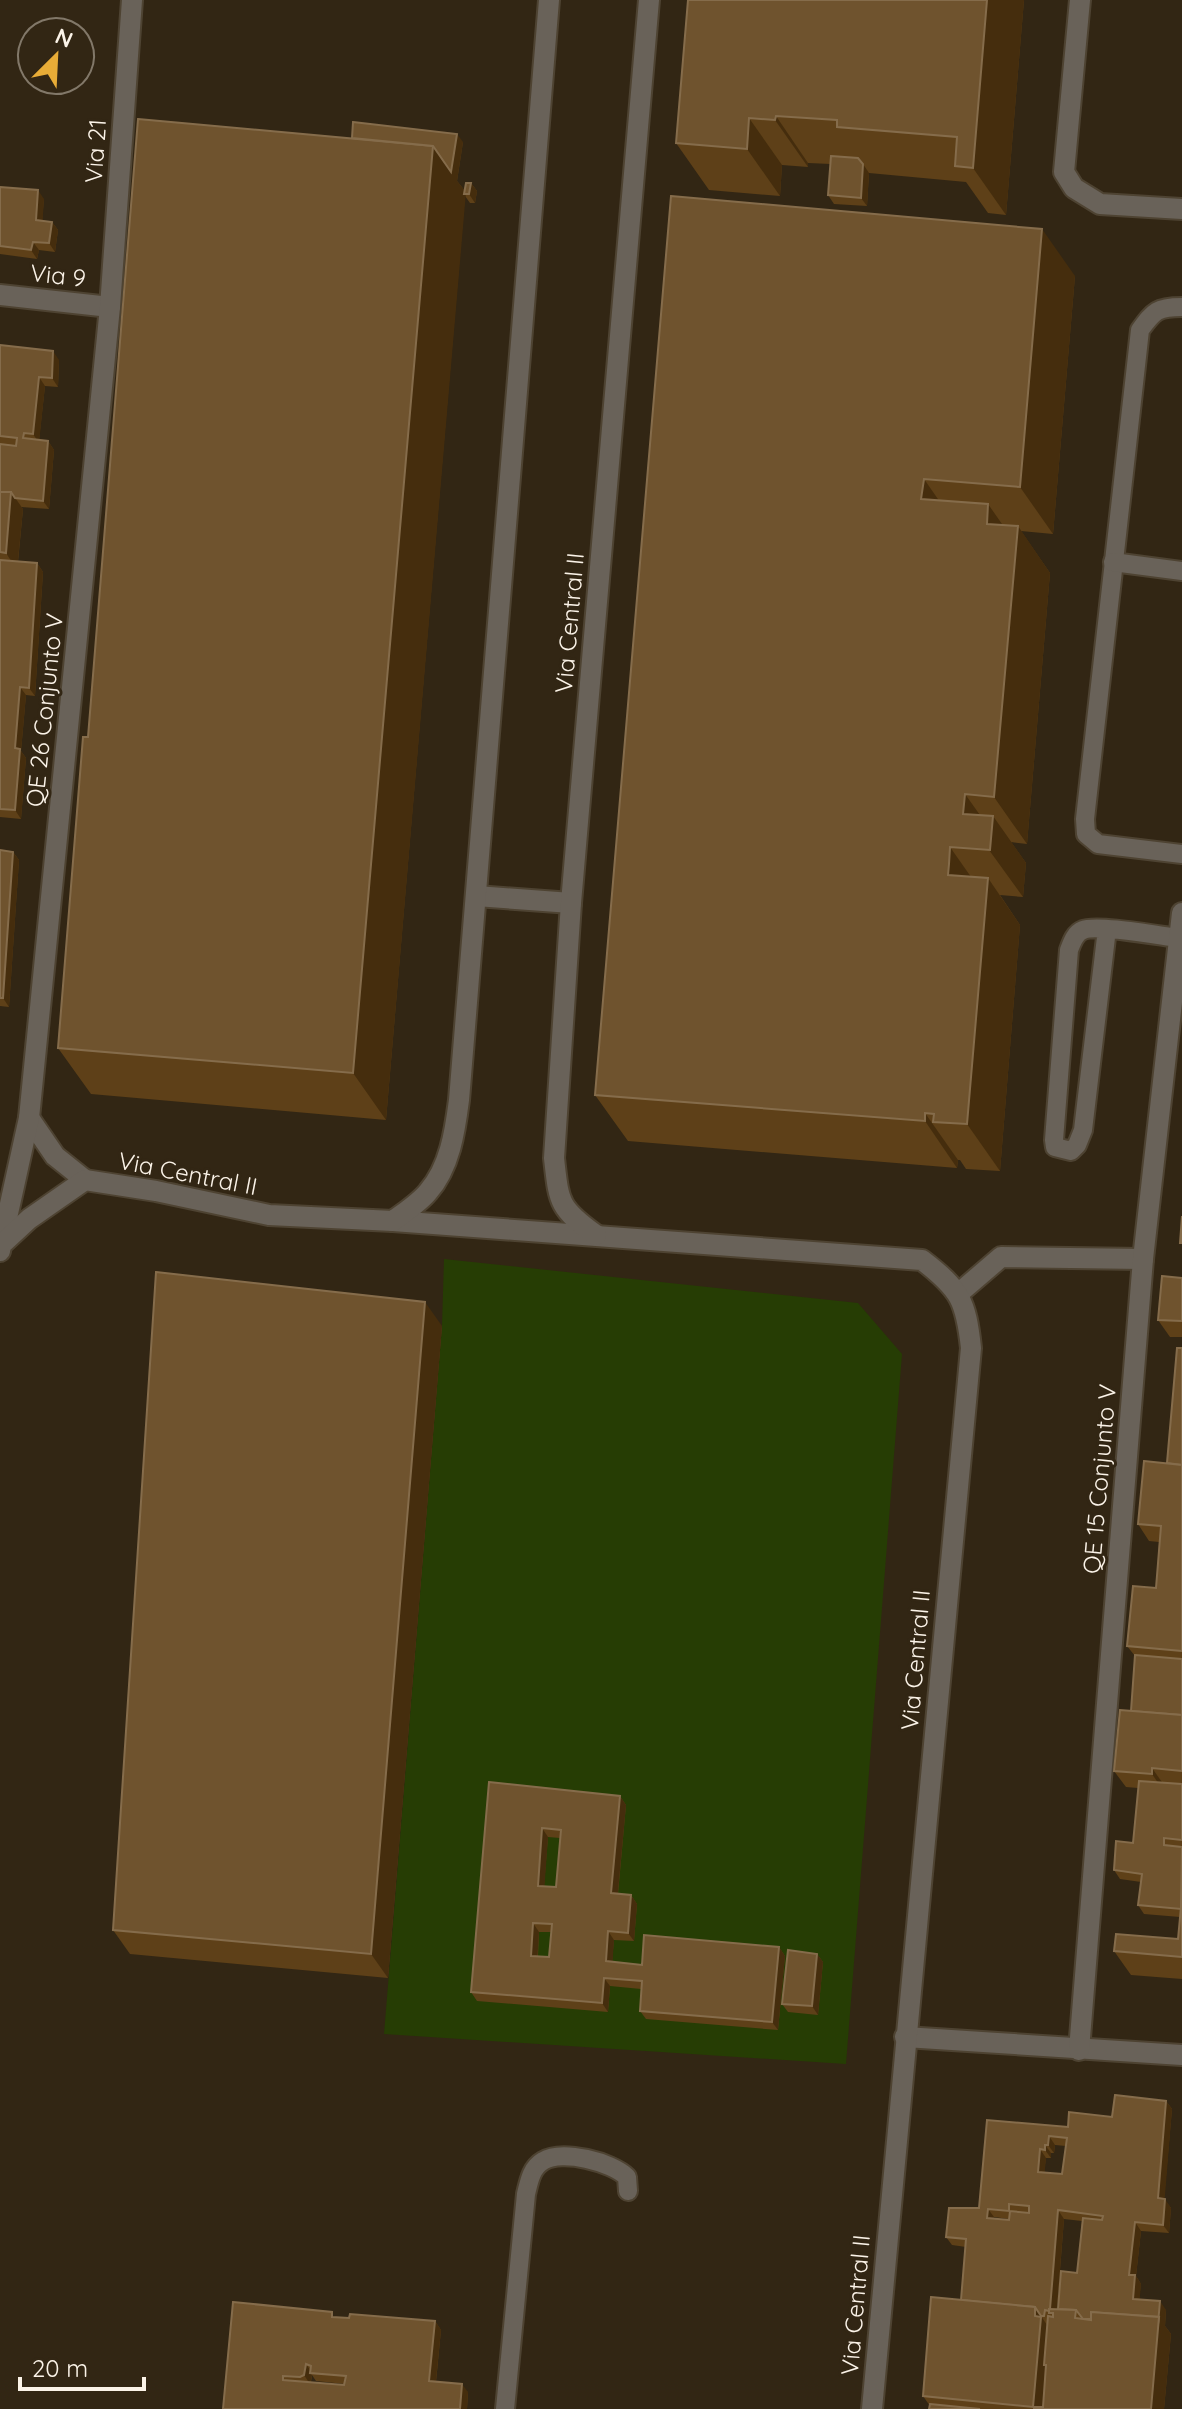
<svg xmlns="http://www.w3.org/2000/svg" width="1182" height="2409" font-family="Quicksand,sans-serif">
<rect width="100%" height="100%" fill="#322614"/>
<path fill="#263d04" d="M444 1259 858 1303 902 1354 846 2064 384 2034 442 1326Z"/>
<g fill="none" stroke-linecap="round" stroke-linejoin="round">
<g stroke="#4e4332" stroke-width="22">
<g id="service">
<path d="M1182 307C1157 307 1154 311 1140 330L1085 819 1086 834 1098 844 1182 854"/>
<path d="M1113 562 1182 571"/>
<path d="M1107 929 1083 1130 1077 1145 1071 1151 1055 1147 1054 1140 1069 950C1072 942 1075 933 1083 930 1096 924 1161 936 1178 938"/>
<path d="M505 2409 526 2194C529 2182 531 2168 543 2161 562 2149 612 2162 627 2177L628 2191"/>
</g>
</g>
<g stroke="#4e4332" stroke-width="24">
<g id="minor">
<path d="M1080 0 1064 172 1074 188 1100 204 1182 209"/>
<path d="M0 295 110 307"/>
<path d="M29 1118 55 1156 85 1180"/>
<path d="M1 1245 29 1118 110 307 132 0"/>
<path d="M958 1294 1001 1257 1143 1259"/>
<path d="M905 2037 1182 2055"/>
<path d="M1079 2050 1143 1259 1182 913"/>
</g>
</g>
<g stroke="#4e4332" stroke-width="24">
<g id="tertiary">
<path d="M476 896 571 903"/>
<path d="M393 1221 922 1260C960 1289 966 1301 971 1348L872 2409"/>
<path d="M596 1235C558 1208 559 1202 554 1158L571 903 649 0"/>
<path d="M0 1251 1 1245 29 1219 85 1180 156 1191 269 1215 393 1221C405 1212 419 1203 428 1192 450 1167 455 1131 459 1100L549 0"/>
</g>
</g>
<use href="#service" stroke="#696259" stroke-width="18"/>
<use href="#minor" stroke="#696259" stroke-width="20"/>
<use href="#tertiary" stroke="#696259" stroke-width="20"/>
</g>
<g fill="#5e4018" fill-rule="evenodd">
<path d="M688 0H1024L1006 215 988 213 966 182 869 173 867 206 834 204 828 195 831 164 808 163V167L782 165 780 196 709 190 676 143Z"/>
<path d="M352 138 463 142 457 181 465 191 471 183 477 191 475 203H470L465 196 386 1120 91 1094 58 1048 88 737Z"/>
<path d="M0 187 44 199 42 221 52 222 58 230 55 252 39 250 37 259 0 254Z"/>
<path d="M671 196 1075 276 1053 534 1021 531 1050 573 1027 844 1011 842 1026 863 1023 897 1000 895 1020 925 1000 1171 966 1169 960 1160H958L957 1168 628 1141 595 1095Z"/>
<path d="M0 345 59 360 58 387 45 386 39 440 48 441 54 450 49 509 21 507 23 509 18 562 37 563 43 572 35 696 26 695 21 751 26 758 21 819 0 817Z"/>
<path d="M0 850 13 852 19 860 9 1007 0 1006Z"/>
<path d="M1182 1278V1337H1170L1158 1320Z"/>
<path d="M442 1326 388 1978 130 1954 113 1930Z"/>
<path d="M1182 1348V1979L1131 1975 1114 1951 1178 1939 1180 1917 1144 1914 1138 1905 1141 1882 1120 1879 1114 1870 1133 1843 1138 1788 1126 1787 1114 1771 1131 1711 1135 1656 1127 1646 1156 1588 1159 1542 1149 1541 1138 1524 1167 1463Z"/>
<path d="M489 1782 620 1796 626 1805 618 1894 631 1895 637 1904 634 1941 614 1940 612 1962 642 1965 779 1947 785 1956 778 2030 646 2019 640 2011 641 1989 610 1986 608 2012 477 2001 471 1992ZM548 1837 560 1838 556 1887 544 1886ZM539 1932H551L549 1957 538 1956Z"/>
<path d="M817 1954 823 1962 818 2015 788 2012 782 2004Z"/>
<path d="M1166 2101 1172 2109 1164 2199 1171 2208 1169 2233 1141 2231 1136 2276 1141 2284 1139 2299 1166 2310 1165 2326 1171 2334 1164 2409H929L930 2406 923 2396 961 2300 966 2247 952 2245 946 2237 979 2208 987 2120 1068 2127 1112 2117ZM1055 2145 1066 2146 1062 2174 1044 2172 1046 2158H1051V2153H1054ZM994 2217 1009 2219V2220L994 2219ZM1064 2219 1082 2221 1077 2273 1057 2309Z"/>
<path d="M335 2317 435 2321 441 2330 436 2382 468 2392 467 2409H223ZM312 2375 316 2381 345 2384 344 2385 311 2382Z"/>
</g>
<g fill="#452d0d">
<path d="M987 0H1024L1006 215 973 168Z"/>
<path d="M776 116 808 163V167L775 120Z"/>
<path d="M749 118 782 165 780 196 747 149Z"/>
<path d="M457 134 463 142 457 181 466 192 386 1120 353 1073 433 146Z"/>
<path d="M863 164 869 173 867 206 861 198Z"/>
<path d="M471 183 477 191 475 203 469 194Z"/>
<path d="M38 190 44 199 42 229 36 220Z"/>
<path d="M52 222 58 230 55 252 49 243Z"/>
<path d="M1042 229 1075 276 1053 534 1020 487Z"/>
<path d="M33 242 39 250 37 259 31 250Z"/>
<path d="M53 351 59 360 58 387 52 378Z"/>
<path d="M39 377 45 386 39 443 33 434Z"/>
<path d="M48 441 54 450 49 509 43 501Z"/>
<path d="M924 479 956 525 921 499Z"/>
<path d="M11 492 23 509 17 570 6 553Z"/>
<path d="M988 504 1016 544 1018 526 1050 573 1027 844 994 797 987 524Z"/>
<path d="M37 563 43 572 35 696 29 688Z"/>
<path d="M20 687 26 695 21 751 26 758 21 819 15 810V748Z"/>
<path d="M965 794 992 832 993 816 1026 863 1023 897 963 814Z"/>
<path d="M950 847 983 894 948 875Z"/>
<path d="M13 852 19 860 9 1007 3 998Z"/>
<path d="M988 878 1020 925 1000 1171 967 1124Z"/>
<path d="M925 1113 958 1160 957 1168 925 1121Z"/>
<path d="M425 1302 442 1326 388 1978 371 1954Z"/>
<path d="M1152 1768 1164 1785 1163 1790 1152 1774Z"/>
<path d="M620 1796 626 1805 617 1902 611 1893Z"/>
<path d="M542 1828 548 1837 544 1894 538 1886Z"/>
<path d="M631 1895 637 1904 634 1941 628 1933Z"/>
<path d="M533 1923 539 1932 537 1964 531 1956Z"/>
<path d="M608 1931 614 1940 612 1970 606 1961Z"/>
<path d="M779 1947 785 1956 778 2030 772 2022Z"/>
<path d="M817 1954 823 1962 818 2015 812 2006Z"/>
<path d="M604 1978 610 1986 608 2012 602 2003Z"/>
<path d="M1166 2101 1172 2109 1164 2207 1158 2198Z"/>
<path d="M1049 2136 1055 2145 1054 2153 1048 2145Z"/>
<path d="M1045 2145 1051 2153V2158L1045 2150Z"/>
<path d="M1040 2149 1046 2158 1044 2180 1038 2172Z"/>
<path d="M1165 2199 1171 2208 1169 2233 1163 2225Z"/>
<path d="M988 2209 994 2217 993 2227 987 2218Z"/>
<path d="M1058 2210 1064 2219 1056 2318 1050 2311Z"/>
<path d="M1135 2222 1141 2231 1136 2276 1141 2284 1139 2307 1133 2299 1129 2275Z"/>
<path d="M1160 2301 1166 2310 1165 2326 1171 2334 1164 2409H1151Z"/>
<path d="M1035 2307 1053 2334 1046 2365H1044L1049 2372 1046 2409H1035L1033 2407Z"/>
<path d="M435 2321 441 2330 435 2390 429 2381Z"/>
<path d="M306 2364 312 2373H310L312 2375 310 2384 304 2375Z"/>
<path d="M462 2384 468 2392 467 2409H460Z"/>
</g>
<g fill="#6f532e" stroke="#856c4b" stroke-width="2" fill-rule="evenodd">
<path d="M688 0H987L973 168 955 166 957 137 837 127V120L776 116 775 120 749 118 747 149 676 143Z"/>
<path d="M138 119 433 146 353 1073 58 1048 83 737H88Z"/>
<path d="M353 122 457 134 451 172 433 146 352 138Z"/>
<path d="M831 156 858 158 863 164 861 198 828 195Z"/>
<path d="M466 183H471L469 194H464Z"/>
<path d="M0 187 38 190 36 220 52 222 49 243 33 242 31 250 0 246Z"/>
<path d="M671 196 1042 229 1020 487 924 479 921 499 988 504 987 524 1018 526 994 797 965 794 963 814 993 816 990 850 950 847 949 864 948 875 988 878 967 1124 933 1122 934 1114 925 1113V1121L595 1095Z"/>
<path d="M0 345 53 351 52 378 39 377 33 434 24 433 23 438 48 441 43 501 15 498 11 492H0V444L16 446 17 438 0 436Z"/>
<path d="M0 492H11L6 553 0 552Z"/>
<path d="M0 560 37 563 29 688 20 687 15 748 20 749 15 810 0 809Z"/>
<path d="M0 850 13 852 3 998H0Z"/>
<path d="M1182 1216V1243H1180Z"/>
<path d="M156 1272 425 1302 371 1954 113 1930Z"/>
<path d="M1162 1276 1182 1278V1321L1158 1320Z"/>
<path d="M1177 1348H1182V1465L1167 1463Z"/>
<path d="M1144 1461 1182 1465V1651L1127 1646 1133 1586 1156 1588 1161 1526 1138 1524Z"/>
<path d="M1135 1655 1182 1659V1715L1131 1711Z"/>
<path d="M1120 1710 1182 1715V1771L1152 1768V1774L1114 1771Z"/>
<path d="M1139 1781 1182 1784V1840L1164 1838V1845L1182 1847 1181 1909 1138 1905 1142 1874 1114 1870 1116 1841 1133 1843Z"/>
<path d="M489 1782 620 1796 611 1893 631 1895 628 1933 608 1931 606 1961 642 1965 644 1935 779 1947 772 2022 640 2011 642 1981 604 1978 602 2003 471 1992ZM542 1828 561 1830 556 1887 538 1886ZM533 1923 552 1924 549 1957 531 1956Z"/>
<path d="M1182 1896V1957L1114 1951 1116 1934 1178 1939Z"/>
<path d="M788 1950 817 1954 812 2006 782 2004Z"/>
<path d="M1115 2095 1166 2101 1158 2198 1165 2199 1163 2225 1135 2222 1129 2275H1135L1133 2299 1160 2301 1158 2324 1159 2317 1091 2312V2319H1083L1076 2310 1058 2309 1061 2271 1077 2273 1083 2218 1102 2220 1103 2216 1058 2210 1050 2309 1049 2311 1045 2310 1044 2316H1041L1035 2307 961 2300 966 2239 946 2237 949 2208H979L987 2120 1068 2127 1069 2112 1112 2117ZM1049 2136 1067 2138 1062 2174 1038 2172 1040 2149 1045 2150V2145H1048ZM1009 2204 1029 2206V2213L1010 2211 1009 2220 987 2218 988 2209 1009 2211Z"/>
<path d="M931 2297 1035 2307V2316L1041 2317 1033 2407 923 2396Z"/>
<path d="M233 2302 332 2312V2317L349 2318 350 2314 435 2321 429 2381 462 2384 460 2409H223ZM306 2364 311 2366 310 2373 346 2376 344 2385 283 2380V2376L300 2377 304 2375Z"/>
<path d="M1049 2309 1076 2310 1075 2318 1091 2320V2312L1159 2317 1151 2409H1034V2407H1043L1046 2365H1044L1048 2316 1053 2317V2313H1049Z"/>
<path d="M930 2404 980 2409H929Z"/>
</g>
<g text-anchor="middle" dominant-baseline="central" stroke-width="6" stroke-linejoin="round" paint-order="stroke">
<g font-size="24" fill="#fbf3e8" stroke="#322614">
<text transform="translate(95 151) rotate(-86)">Via 21</text>
<text transform="translate(58 275) rotate(6)">Via 9</text>
<text transform="translate(569 623) rotate(-85)">Via Central II</text>
<text transform="translate(44 710) rotate(-84)">QE 26 Conjunto V</text>
<text transform="translate(188 1173) rotate(11)">Via Central II</text>
<text transform="translate(1099 1479) rotate(-85)">QE 15 Conjunto V</text>
<text transform="translate(915 1660) rotate(-85)">Via Central II</text>
<text transform="translate(855 2305) rotate(-85)">Via Central II</text>
</g>
</g>
<g transform="translate(56 56) rotate(24)"><circle r="38" fill="#322614" stroke="#827869" stroke-width="2"/>
<path d="M0-6L14 30L0 20L-14 30Z" fill="#e8ac37"/>
<text y="-12" font-size="22" font-weight="bold" text-anchor="middle" fill="#fbf3e8">N</text>
</g>
<path d="M20 2377v12h124v-12" fill="none" stroke="#fbf3e8" stroke-width="4"/>
<text x="32" y="2377" font-size="24" fill="#fbf3e8" stroke="#322614" stroke-width="6" paint-order="stroke">20 m</text>
</svg>
